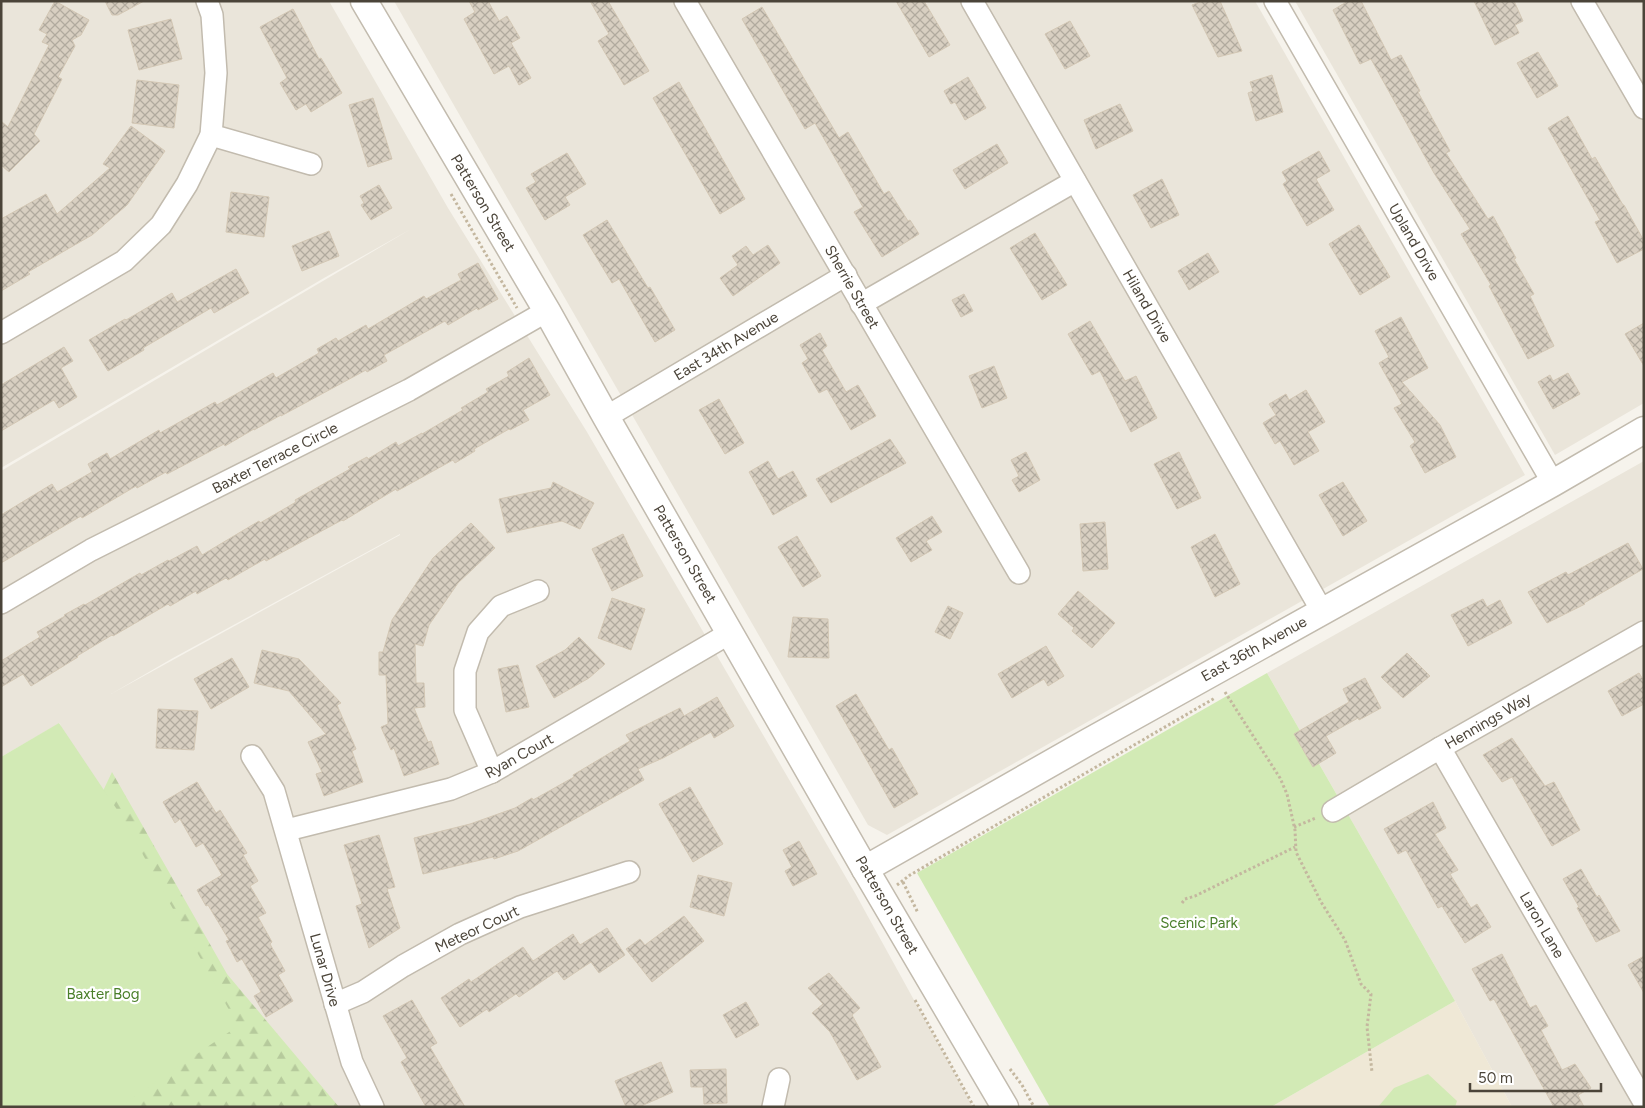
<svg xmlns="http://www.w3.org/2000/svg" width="1645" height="1108" font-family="Figtree,sans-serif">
<defs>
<pattern id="forest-firs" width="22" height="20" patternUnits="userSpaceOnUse" patternTransform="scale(1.25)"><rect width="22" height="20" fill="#d2eab5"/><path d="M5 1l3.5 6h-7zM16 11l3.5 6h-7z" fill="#b6ca9c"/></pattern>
<pattern id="building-cross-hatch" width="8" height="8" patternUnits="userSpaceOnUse" patternTransform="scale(1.25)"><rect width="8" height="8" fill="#d8cfc1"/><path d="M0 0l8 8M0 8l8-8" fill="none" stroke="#b1aa9e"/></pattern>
</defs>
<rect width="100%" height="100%" fill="#f6f3ec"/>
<g fill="#eae5da" fill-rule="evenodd">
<path d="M1 1H329L448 208 587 432 855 893 973 1107H119L60 723 1 757V471L411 229 324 278 1 468ZM400 534V535L111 694 173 658Z"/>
<path d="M394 1H1255L1525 475 887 835 868 825Z"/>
<path d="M1295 1H1644V403L1555 455Z"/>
<path d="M1644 461V1107H1512L1455 1001 1267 673Z"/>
</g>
<path fill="#efe8d6" d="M1455 1001 1512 1107H1271Z"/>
<path fill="url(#forest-firs)" d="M112 772 227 974 339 1107H1V1096L84 831Z"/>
<g fill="#d2eab5">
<path d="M1267 673 1455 1001 1271 1107H1050L917 873Z"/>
<path d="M59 723 122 817 238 1026 119 1107H1V757Z"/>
<path d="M1428 1074 1457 1101 1455 1107H1378L1394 1088Z"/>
</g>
<g fill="url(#building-cross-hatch)" stroke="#d3c7b4">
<path d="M55 1 89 20 81 35 72 40 75 46 58 77 62 79 34 134 40 141 9 172 1 165V121L8 127 49 45 42 42 47 34 39 30Z"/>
<path d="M105 1H144L118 15H112Z"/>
<path d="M469 1H488L499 21 507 16 520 38 511 43 531 78 519 85 509 66 494 74 464 19 475 12Z"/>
<path d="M590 1H608L649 71 624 85 598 41 609 34Z"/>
<path d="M896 1H924L950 45 929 57Z"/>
<path d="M1202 1H1220L1242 51 1218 57 1192 5Z"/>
<path d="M1348 1H1361L1391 60 1401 55 1420 91 1418 92 1450 151 1446 153 1488 219 1493 216 1516 258 1514 259 1534 294 1530 296 1554 346 1528 359 1489 286 1491 285 1461 234 1470 229 1434 173 1371 59 1360 64 1333 10Z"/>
<path d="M1474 1H1514L1523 21 1515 25 1519 33 1495 45Z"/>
<path d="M762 7 839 138 848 132 884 194 889 191 908 221 910 220 919 234 882 257 854 212 863 207 815 123 805 129 742 19Z"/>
<path d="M293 9 319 59 321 58 342 93 311 112 306 104 296 110 280 83 287 78 260 27Z"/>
<path d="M171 19 182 59 139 70 128 30Z"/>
<path d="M1070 21 1090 56 1065 69 1045 34Z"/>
<path d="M1538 52 1558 86 1537 98 1517 63Z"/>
<path d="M1272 75 1283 112 1256 121 1248 93 1253 91 1250 82Z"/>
<path d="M968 77 986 108 965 120 955 102 951 104 944 91Z"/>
<path d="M137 80 179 85 174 128 132 123Z"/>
<path d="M679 82 745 199 720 214 653 98Z"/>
<path d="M373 98 392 159 368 167 349 105Z"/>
<path d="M1120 104 1133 131 1096 149 1084 120Z"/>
<path d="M1568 116 1592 159 1595 157 1623 205H1624L1644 241V249L1617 263 1595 222 1600 220 1548 128Z"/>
<path d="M131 126 165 151 127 205 92 235 28 272 30 274 1 291V219L46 194 57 214 110 168 103 164Z"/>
<path d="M997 144 1008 163 965 189 953 170Z"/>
<path d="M1319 151 1330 171 1316 179 1334 210 1307 226 1283 184 1287 181 1282 172Z"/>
<path d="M567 153 586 184 565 197 570 205 545 220 526 188 536 182 531 174Z"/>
<path d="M1162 179 1179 215 1151 228 1133 195Z"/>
<path d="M379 185 392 208 371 220 361 205 364 203 360 196Z"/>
<path d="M231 192 269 197 264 237 226 232Z"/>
<path d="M607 220 648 288 650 287 675 330 655 342 619 279 612 283 583 235Z"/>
<path d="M1359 225 1390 277 1360 295 1329 244Z"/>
<path d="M329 231 339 256 302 271 292 246Z"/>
<path d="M1035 233 1067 285 1042 300 1010 248Z"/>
<path d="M768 245 780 263 733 296 720 278 738 265 732 256 746 246 753 255Z"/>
<path d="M1208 253 1219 272 1189 290 1178 271Z"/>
<path d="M478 263 498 299 478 310 477 308 448 325 445 321 384 355 387 361 367 372 366 370 281 416V415L254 430V429L225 446 224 444 167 474 166 472 137 488 136 486 82 518 81 516 1 563V515L52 484 57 492 92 472 88 464 107 453 110 459 159 430 160 433 215 402 217 405 273 373 276 378 319 353 317 349 336 338 338 341 366 325 368 329 424 296 426 299 461 280 458 274Z"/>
<path d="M236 269 249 293 214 313 211 308 143 348 144 350 108 371 89 340 125 319 126 320 172 293 177 302Z"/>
<path d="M964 294 973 311 961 317 952 300Z"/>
<path d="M1401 317 1428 368 1402 382 1440 425 1456 457 1425 473 1410 446 1415 442 1394 408 1402 404 1379 363 1389 357 1375 331Z"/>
<path d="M1090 321 1125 381 1136 376 1157 418 1131 432 1100 371 1092 375 1068 334Z"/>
<path d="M1644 323V366L1625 334Z"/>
<path d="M820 333 827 346 822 350 846 392 858 385 876 416 851 430 827 389 819 393 802 363 808 359 800 345Z"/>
<path d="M64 347 73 361 61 368 77 397 59 408 54 400 1 431V385Z"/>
<path d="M529 358 550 395 523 410 529 420 510 430 509 429 474 449 475 451 455 463 453 460 397 491 396 489 343 521 342 520 266 561 265 559 228 580 226 578 197 594 196 591 170 606 168 604 113 636 112 635 77 656 78 657 31 686 23 674 1 687V661L40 637 37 632 65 616 64 615 84 604 85 605 140 573 141 575 168 560 169 561 197 546 202 555 259 521 260 523 296 502 295 500 350 469 348 467 367 457 368 459 396 442 398 446 422 433V434L463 410 461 408 488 392 486 389 509 376 507 372Z"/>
<path d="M994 366 1007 398 982 408 969 376Z"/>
<path d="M1568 373 1580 394 1553 409 1538 382 1550 375 1553 381Z"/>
<path d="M1306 390 1325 422 1308 432 1319 451 1294 465 1280 441 1275 444 1263 423 1276 415 1269 404 1286 394 1289 400Z"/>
<path d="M719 399 744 443 725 454 699 410Z"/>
<path d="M890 439 906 463 831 503 816 479Z"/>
<path d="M1026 452 1040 480 1019 492 1012 480 1019 476 1011 460Z"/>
<path d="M1179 452 1201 498 1177 509 1154 464Z"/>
<path d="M768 461 778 479 793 471 807 496 773 515 749 472Z"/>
<path d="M553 482 594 503 580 529 562 521 507 533 499 499 551 488Z"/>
<path d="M1343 482 1367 521 1343 536 1319 495Z"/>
<path d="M932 516 942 532 926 541 932 550 911 562 896 538Z"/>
<path d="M1105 522 1108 569 1083 571 1080 524Z"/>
<path d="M471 523 495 548 458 583 429 625 423 646 415 644 416 683H424L425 707 414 708 428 742 431 741 439 764 404 776 394 748 391 750 381 727 388 724 386 675H379V652H383L392 620 433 558Z"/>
<path d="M623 534 643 576 612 591 592 549Z"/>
<path d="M1215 534 1240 584 1215 597 1191 547Z"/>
<path d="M797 536 821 576 803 587 778 547Z"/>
<path d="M1628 543 1643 569 1584 603 1585 604 1547 623 1528 592 1566 572 1568 575Z"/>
<path d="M1078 591 1115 623 1092 648 1072 631 1074 628 1058 614Z"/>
<path d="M612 598 645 609 631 650 598 638Z"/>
<path d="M1483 599 1487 607 1500 600 1512 623 1468 646 1451 615Z"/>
<path d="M948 606 963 613 950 639 935 632Z"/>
<path d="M793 617 828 619 829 658 788 657Z"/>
<path d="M579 637 605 664 589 678 554 698 536 666 565 650Z"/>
<path d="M1046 646 1064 676 1048 686 1044 679 1012 698 998 674Z"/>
<path d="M262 650 299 659 341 703 337 705 356 749 352 751 363 782 324 796 316 774 322 772 308 742 326 734 289 691 254 683Z"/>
<path d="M1407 653 1430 676 1403 698 1381 677Z"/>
<path d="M232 658 249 687 211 709 194 679Z"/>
<path d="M518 665 529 707 506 712 498 669Z"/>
<path d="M1639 673 1644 681V704L1622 716 1608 691Z"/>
<path d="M1365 678 1381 708 1359 720 1358 718 1326 736 1336 753 1313 767 1294 734 1349 702 1343 689Z"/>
<path d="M856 694 889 750 892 748 918 794 894 808 836 706Z"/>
<path d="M717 697 734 726 714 738 711 732 663 758 638 769 644 780 518 851 494 859 493 857 423 874 414 838 470 824 515 808 532 798 533 800 574 777 573 775 630 741 626 735 680 708 684 716Z"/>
<path d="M158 709 198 711 194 750 156 748Z"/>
<path d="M1512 738 1545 786 1554 782 1580 830 1552 846 1512 777 1502 782 1483 755Z"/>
<path d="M197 782 216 813 220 810 247 853 243 855 258 881 250 886 266 913 258 917 272 942 270 944 285 971 278 975 293 1001 266 1017 254 996 261 992 242 959 237 962 226 941 229 940 208 905 206 906 197 890 222 875 203 843 196 847 180 819 175 823 163 802Z"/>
<path d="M690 787 723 844 693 862 659 804Z"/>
<path d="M1433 802 1446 828 1435 834 1458 870 1450 874 1471 908 1477 904 1491 927 1465 943 1442 906 1438 908 1406 850 1398 854 1384 829Z"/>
<path d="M379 835 395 887 387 889 400 928 369 948 356 906 362 904 344 845Z"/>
<path d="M799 841 817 874 793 886 785 871 792 867 783 850Z"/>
<path d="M1581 869 1597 897 1599 895 1620 931 1596 942 1577 908 1579 907 1563 879Z"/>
<path d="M698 875 732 883 724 916 690 907Z"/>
<path d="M684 916 704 941 652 982 626 949 640 939 645 945Z"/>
<path d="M607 928 625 955 599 973 591 962 564 980 557 971 519 997 516 994 489 1012 487 1009 460 1027 441 998 469 979 471 982 523 947 533 961 573 934 580 945Z"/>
<path d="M1502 954 1530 1008 1536 1005 1548 1026 1541 1030 1562 1070 1575 1064 1591 1088 1578 1095 1584 1107H1554L1494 999 1490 1001 1472 969Z"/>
<path d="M1644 956V993L1628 965Z"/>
<path d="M829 973 860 1008 852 1015 881 1067 857 1080 830 1032 812 1013 823 1004 808 988Z"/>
<path d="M412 1000 437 1043 430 1047 465 1107H426L401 1062 407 1058 383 1016Z"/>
<path d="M746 1002 759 1025 736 1038 723 1015Z"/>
<path d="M661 1062 673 1092 639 1107H626L615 1081Z"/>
<path d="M726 1069 727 1103 704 1104 703 1087H691L690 1070Z"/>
</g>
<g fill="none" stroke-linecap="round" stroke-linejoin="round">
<g stroke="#c2bbae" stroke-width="24">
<g id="minor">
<path d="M685 1 1019 573"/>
<path d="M972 1 1322 611"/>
<path d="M1275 1 1553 483"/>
<path d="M1582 1 1644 108"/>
<path d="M211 135 311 164"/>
<path d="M861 304 1075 181"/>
<path d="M1 333 124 261 161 225 187 184 211 135 216 73 212 15 207 1"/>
<path d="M606 417 846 275"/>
<path d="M1 603 91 550 409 390 547 311"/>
<path d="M1440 748 1644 1102"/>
<path d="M252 756 274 791 352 1062 373 1107"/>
<path d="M492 772 465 710V671L478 632 501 606 538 591"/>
<path d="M1333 811 1440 748 1644 632"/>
<path d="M287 830 451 789 492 772 730 633"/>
<path d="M335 1004 363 992 403 966 460 934 520 907 629 872"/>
<path d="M773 1107 779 1079"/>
</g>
</g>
<g stroke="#c2bbae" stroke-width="29">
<g id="tertiary">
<path d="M364 1 547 311 606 417 865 869 1005 1107"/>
<path d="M865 869 1088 742 1553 483 1644 430"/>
</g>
</g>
<g stroke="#c4b79f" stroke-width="3" stroke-dasharray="2.5 2.5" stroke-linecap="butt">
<path d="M451 194 517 308"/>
<path d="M1225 692 1280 778 1287 794 1295 830 1296 852 1321 902 1345 940 1361 984 1371 994 1367 1027 1372 1072"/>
<path d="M1294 827 1316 818"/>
<path d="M903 882 918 913"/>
<path d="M897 885 910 875 1215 698"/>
<path d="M1182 903 1185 899 1195 896 1295 847"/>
<path d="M915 1000 974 1107"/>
<path d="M1010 1069 1022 1085 1034 1107"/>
</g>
<use href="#minor" stroke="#fff" stroke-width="21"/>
<use href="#tertiary" stroke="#fff" stroke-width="26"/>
</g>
<g text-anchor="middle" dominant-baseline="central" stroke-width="4.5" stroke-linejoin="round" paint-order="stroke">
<g font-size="15" fill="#4b4439" stroke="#fff">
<text transform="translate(483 203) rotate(59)">Patterson Street</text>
<text transform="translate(1414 242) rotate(60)">Upland Drive</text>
<text transform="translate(852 287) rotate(60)">Sherrie Street</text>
<text transform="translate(1147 306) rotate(60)">Hiland Drive</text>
<text transform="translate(726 346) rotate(-31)">East 34th Avenue</text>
<text transform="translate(275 458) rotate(-27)">Baxter Terrace Circle</text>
<text transform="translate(685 554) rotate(60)">Patterson Street</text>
<text transform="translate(1254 649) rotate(-29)">East 36th Avenue</text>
<text transform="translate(1488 721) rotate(-30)">Hennings Way</text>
<text transform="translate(519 756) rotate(-29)">Ryan Court</text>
<text transform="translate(887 905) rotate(60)">Patterson Street</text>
<text transform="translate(1542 925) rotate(60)">Laron Lane</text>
<text transform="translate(477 929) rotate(-25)">Meteor Court</text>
<text transform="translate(325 970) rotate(74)">Lunar Drive</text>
</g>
<g font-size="15" fill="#4a7f2a" stroke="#fff">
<text x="1199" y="923">Scenic Park</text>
<text x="103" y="994">Baxter Bog</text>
</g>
</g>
<rect width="1645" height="1108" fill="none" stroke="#4b4439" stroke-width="5"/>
<path d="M1470 1083v8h131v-8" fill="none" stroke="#4b4439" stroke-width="2.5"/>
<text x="1478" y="1083" font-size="15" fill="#4b4439" stroke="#ffffff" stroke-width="4" paint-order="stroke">50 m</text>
</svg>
